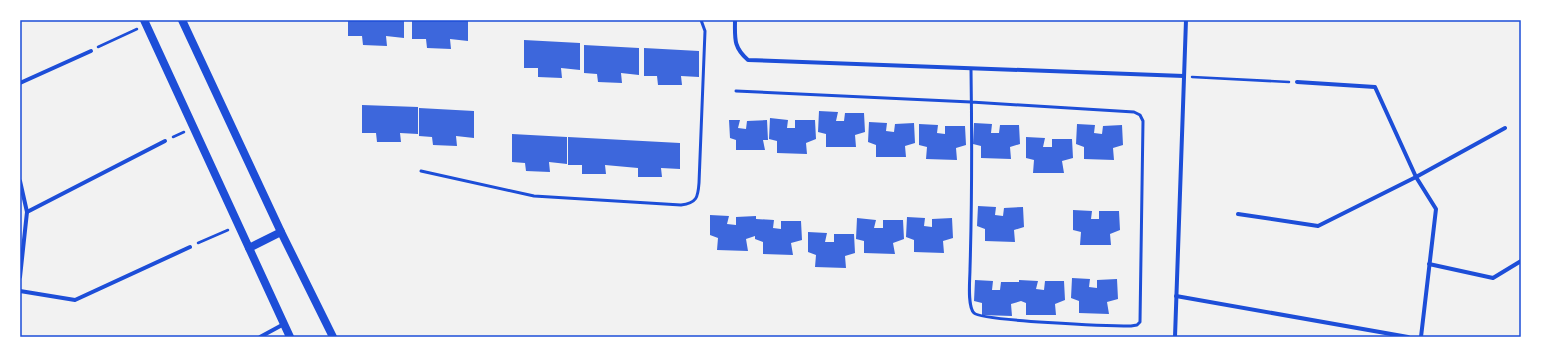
<svg xmlns="http://www.w3.org/2000/svg" width="1541" height="357" font-family="'PT Sans',sans-serif">
<rect width="100%" height="100%" fill="#f2f2f2"/>
<g fill="#3d67dc">
<path d="M348 20H404V38L386 36 387 46 363 45 362 36H348Z"/>
<path d="M412 20H468V41L450 39 451 49 427 48 426 39H412Z"/>
<path d="M524 40 580 43V70L561 68 562 78 538 77V68H524Z"/>
<path d="M584 45 639 48V75L621 73 622 83 598 82 597 74 584 73Z"/>
<path d="M644 48 699 51V77L681 76 682 85H658L657 76H644Z"/>
<path d="M362 105 418 107V134L400 133 401 142H377L376 133H362Z"/>
<path d="M419 108 474 111V138L456 136 457 146 433 145 432 137 419 136Z"/>
<path d="M819 111 838 112 836 121H844L845 113H864L865 132 855 135 856 147H826V134L818 132Z"/>
<path d="M770 118 788 120 787 128H795V120H815L816 139 806 143 807 154 777 153V141L769 139Z"/>
<path d="M729 120H740L738 128 746 129 747 121 767 120 768 140H763L765 150H736V140L730 138Z"/>
<path d="M869 122 887 123 886 131 894 132 895 124 914 123 915 143 905 146 906 157H876V145L868 142Z"/>
<path d="M974 123 992 124 991 133H999L1000 125H1019L1020 144 1010 147 1011 159 981 158V146L973 144Z"/>
<path d="M919 124 938 125 937 133 945 134V126H965L966 145 956 148 957 160 926 159 927 147 919 145Z"/>
<path d="M1077 124 1095 125 1094 133 1102 134 1103 126 1122 125 1123 145 1113 148 1114 160 1084 159V147L1076 144Z"/>
<path d="M512 134 567 137V164L549 162 550 172 526 171 525 163 512 162Z"/>
<path d="M568 137 680 143V169L661 168 662 177H638V168L605 165 606 174H582V165H568Z"/>
<path d="M1026 137 1045 138 1043 147H1052V139H1072L1073 158 1062 161 1064 173H1033L1034 160 1026 158Z"/>
<path d="M978 206 996 207 995 215 1003 216 1004 208 1023 207 1024 227 1014 230 1015 242 985 241V229L977 226Z"/>
<path d="M1073 210 1092 211 1091 219H1099V211H1119L1120 230 1110 234 1111 245H1080L1081 232 1073 230Z"/>
<path d="M710 215 729 216 727 224 736 225V217L756 216V219L774 220 773 228 781 229V221H801L802 240 791 243 793 255 763 254V242L755 239V236L746 239 748 251 717 250 718 238 710 235Z"/>
<path d="M907 217 925 218 924 226 932 227V219L952 218 953 238 943 241 944 253 914 252V240L906 237Z"/>
<path d="M857 218 876 220 874 228H883V220H903L904 239 893 243 895 254 864 253V241L856 239Z"/>
<path d="M808 232 827 233 825 242H834V234H854L855 253 845 256 846 268 815 267 816 255 808 252Z"/>
<path d="M1072 278 1090 279 1089 287 1097 288V280L1117 279 1118 299 1107 302 1109 314 1079 313V301L1071 298Z"/>
<path d="M975 280 993 281 992 290H1000L1001 282H1019V280L1038 281 1036 289 1044 290 1045 281H1064L1065 300 1055 304 1056 315H1026V303L1021 301 1011 304 1012 316 982 315V303L974 301Z"/>
</g>
<g fill="none" stroke-linecap="round" stroke-linejoin="round">
<g stroke="#1d4ed8" stroke-width="2.5">
<path d="M98 47 137 29"/>
<path d="M1192 77 1289 82"/>
<path d="M173 137 184 132"/>
<path d="M198 243 228 230"/>
</g>
<g stroke="#1d4ed8" stroke-width="3">
<path d="M736 91 971 102 1134 112 1140 115 1143 121 1140 322 1137 325 1131 326C1111 326 982 321 974 313 967 306 970 279 970 269 972 202 972 135 971 69"/>
<path d="M421 171 534 196 681 205C697 203 698 197 699 183L705 31 701 20"/>
</g>
<g stroke="#1d4ed8" stroke-width="4">
<path d="M735 20C735 38 733 47 748 60L1184 76"/>
<path d="M1297 82 1375 87 1416 177 1436 209 1421 337"/>
<path d="M20 83 91 51"/>
<path d="M20 181 27 212 20 277"/>
<path d="M27 212 165 141"/>
<path d="M1238 214 1318 226 1416 177 1505 128"/>
<path d="M1429 264 1493 278 1521 261"/>
<path d="M20 291 75 300 190 247"/>
<path d="M1176 296 1408 337"/>
<path d="M260 337 284 324"/>
<path d="M1175 337 1186 20"/>
</g>
<g stroke="#1d4ed8" stroke-width="8">
<path d="M144 20 290 337"/>
<path d="M182 20 281 232 333 337"/>
<path d="M249 248 281 232"/>
</g>
</g>
<rect width="1541" height="357" fill="none" stroke="#ffffff" stroke-width="42"/>
<rect x="21" y="21" width="1499" height="315" fill="none" stroke="#1d4ed8" stroke-width="1.5"/>
</svg>
